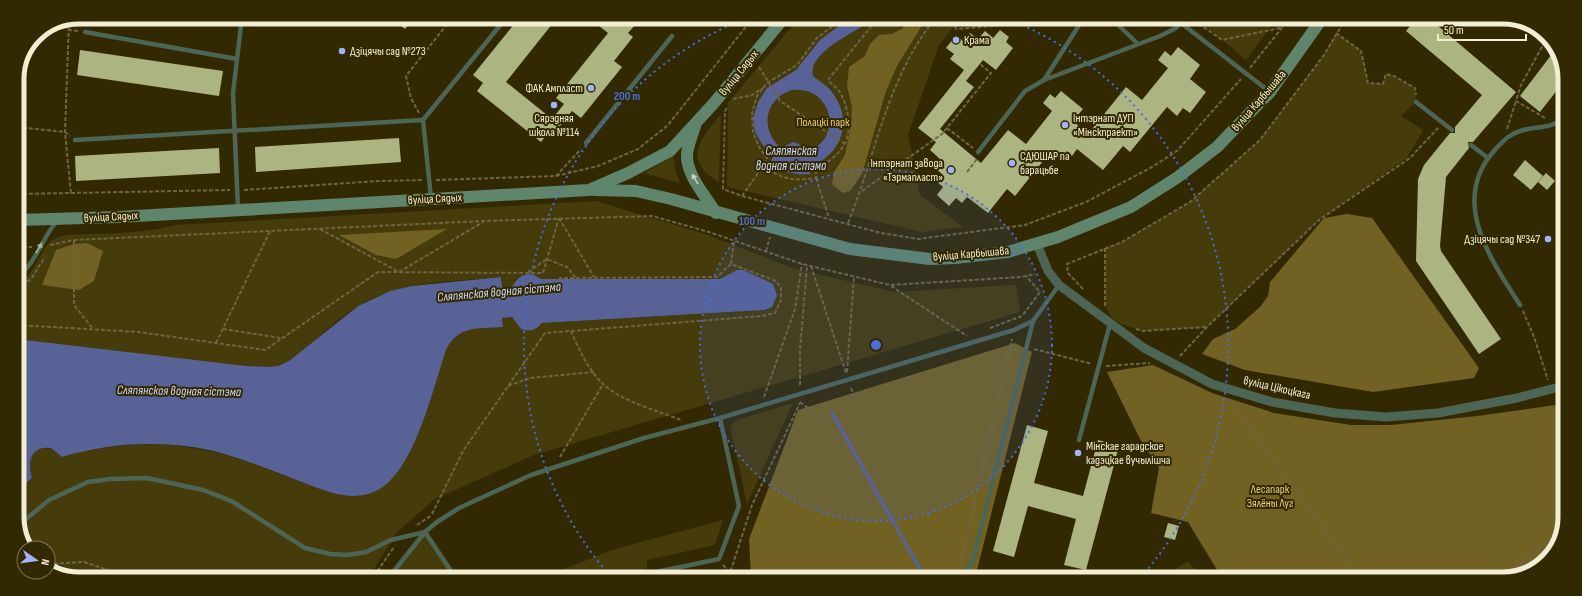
<svg xmlns="http://www.w3.org/2000/svg" width="1582" height="596" font-family="'Sofia Sans Condensed',sans-serif">
<rect width="100%" height="100%" fill="#322903"/>
<g fill="#463b0a">
<path d="M798 19H960L939 45 908 135 920 195 963 227 922 232 727 187 728 103Z"/>
<path d="M1199 20H1276L1246 60Z"/>
<path d="M1336 33 1361 51 1368 83 1383 84 1386 74 1394 76 1415 88 1416 102 1401 116 1423 130 1407 158 1319 220 1207 327 1143 331 1121 324 1110 316 1105 304V247L1122 242 1190 202 1260 140 1324 55Z"/>
<path d="M721 114 719 182C682 160 700 139 721 114Z"/>
<path d="M673 156 676 173 680 183 644 173Z"/>
<path d="M596 201 705 234 792 268 894 292 1016 285 1020 312 534 455 435 499 397 532 374 569 366 576H59L48 568V548H27L17 521V490L32 478C27 462 31 445 51 448L62 457C124 439 187 440 248 462 277 472 305 485 334 493 347 496 364 497 376 491 412 473 433 388 446 350 458 325 478 329 503 326L502 318 512 317 521 329 539 327 542 323 768 310 731 272 726 277 720 279H541L538 276 524 274 516 279 512 287 502 288 501 277C454 282 400 280 358 306 333 321 313 344 289 361L278 366 257 368 17 339V284C38 275 38 246 56 238 67 233 83 235 95 234 123 233 148 232 175 225Z"/>
<path d="M17 233H23L26 236 27 244H17Z"/>
<path d="M793 403 747 504 730 426 737 420Z"/>
<path d="M723 520 715 545 647 560V569L601 577H544L615 549Z"/>
<path d="M425 532 455 577 391 576Z"/>
<path d="M1188 561 1201 578H1163Z"/>
</g>
<g fill="#716122">
<path d="M905 19H926L897 66 886 91 862 174 850 191 843 193 832 184 834 172 845 155 851 125 852 107 847 86 849 67 865 56 870 44 879 35 892 34 903 28Z"/>
<path d="M1347 214 1372 218 1479 368 1474 378 1373 392 1245 370 1202 354 1213 339 1235 329 1260 307 1268 296 1270 282 1324 218Z"/>
<path d="M447 229 396 259 376 255 339 235Z"/>
<path d="M87 243 103 251 94 281 79 290 42 285 56 250 74 244Z"/>
<path d="M1015 343 1032 352 975 578 751 577 749 539 798 410Z"/>
<path d="M1153 365 1212 393 1274 413 1351 425H1391L1477 416 1563 404 1562 537 1541 566 1503 579 1222 578 1188 522 1151 513 1159 468 1140 439 1107 372Z"/>
</g>
<g fill="#596297" fill-rule="evenodd">
<path d="M848 19H873C858 32 807 51 813 76 820 82 829 86 834 95 853 122 841 155 811 166L810 174C795 176 783 171 770 163L773 157 762 144 755 132 753 118 758 102 767 88 796 70 820 40ZM792 90C833 85 845 141 805 152L799 144 793 142 781 148C759 130 765 98 792 90Z"/>
<path d="M737 270H743L773 284 777 295 772 307 765 310 542 323C536 330 530 332 521 329L512 317 502 318 503 327C478 329 458 325 446 350 433 389 416 462 384 486 375 493 364 496 352 496 332 495 313 486 294 479 259 466 223 450 185 446 143 441 102 445 62 457L51 448C31 445 27 462 32 478L17 490V339L246 366 268 367 278 366 289 361 358 306 390 291 412 286 501 277 502 288 512 287C518 275 529 269 541 279H720Z"/>
</g>
<g fill="none" stroke-linecap="round" stroke-linejoin="round">
<path stroke="#596297" stroke-width="3.5" d="M832 413 925 578"/>
</g>
<g fill="#acb482">
<path d="M391 18H414L405 29Z"/>
<path d="M519 18H557L506 82 552 119 564 104 556 98 608 33 589 18H629L636 24 628 33 633 37 614 61 622 67 581 118 572 111 551 137 547 134 541 142 477 91 483 83 473 75Z"/>
<path d="M1415 20H1431L1516 92 1473 142H1468L1469 148 1446 177 1440 246 1441 251 1501 339 1479 354 1416 261 1418 179 1424 165 1450 133H1455V127L1482 95 1406 31Z"/>
<path d="M1000 30 1009 37 1006 42 1013 48 996 70 983 60 966 81 974 87 940 129 981 163 1008 130 1026 144 1052 111 1043 103 1050 94 1055 98 1061 91 1083 109 1073 121 1088 134 1126 87 1142 100 1168 68 1158 60 1165 51 1171 56 1178 47 1200 65 1190 79 1206 92 1190 113 1183 108 1177 116 1167 107 1130 152 1123 146 1103 170 1077 149 1072 156 1067 151 1060 159 1051 151 1015 196 1007 189 988 213 967 197 962 203 956 198 949 206 937 195 943 187 936 181 942 174 934 167 940 159 930 150 936 142 918 128 964 70 950 59 954 54 946 48 956 35 963 41 970 33 978 39 985 31 993 38Z"/>
<path d="M80 50 223 71 219 96 77 75Z"/>
<path d="M1555 50 1565 75V80L1540 112 1520 96Z"/>
<path d="M399 138 401 162 256 172 255 147Z"/>
<path d="M219 148 220 173 76 181 75 156Z"/>
<path d="M1525 160 1543 176 1531 190 1513 175Z"/>
<path d="M1546 173 1555 181 1547 190 1538 182Z"/>
<path d="M1027 425 1048 431 1034 483 1083 496 1098 440 1119 446 1086 570 1064 565 1076 519 1028 506 1014 557 993 551Z"/>
<path d="M1168 523 1179 526 1175 540 1164 537Z"/>
</g>
<g fill="none" stroke-linecap="round" stroke-linejoin="round">
<g stroke="#6d6543" stroke-width="2" stroke-dasharray="4 2" stroke-linecap="butt">
<path d="M842 19 817 38 797 65 767 83 757 96 752 113 753 132 759 147 767 158 763 166C784 180 792 181 816 178V170C826 163 838 156 844 145 853 130 848 105 839 91 836 87 831 84 828 80L877 19"/>
<path d="M945 19 957 29 1005 25"/>
<path d="M1194 20 1222 40 1280 28"/>
<path d="M69 21 65 132 71 194"/>
<path d="M68 30 79 31"/>
<path d="M1336 33 1361 51 1368 83 1383 84 1386 74 1394 76 1415 88 1416 95"/>
<path d="M759 67 780 101 845 144"/>
<path d="M1250 68 1288 20"/>
<path d="M733 99 752 95 763 88"/>
<path d="M727 108 725 111 723 189 742 196 881 233 918 239 1025 225 1086 202 1152 167 1177 151 1241 79"/>
<path d="M419 113 411 98 406 76 452 18"/>
<path d="M1545 118 1516 101 1521 85 1547 38"/>
<path d="M17 127 65 132 70 136"/>
<path d="M947 128 973 148"/>
<path d="M1507 129 1516 101"/>
<path d="M967 172 977 159"/>
<path d="M556 176 581 149"/>
<path d="M816 178 829 218"/>
<path d="M436 180 556 176 598 166 638 149 668 125 752 19"/>
<path d="M244 190 378 181 422 180"/>
<path d="M862 191 942 134 991 73 980 64"/>
<path d="M17 194 230 190"/>
<path d="M742 196 763 166"/>
<path d="M559 218 594 277"/>
<path d="M848 223C876 155 887 77 935 19"/>
<path d="M320 229 399 272 483 222"/>
<path d="M1564 230 1560 226 1564 201"/>
<path d="M74 240V305L93 329"/>
<path d="M50 245 74 240 484 221 652 216 709 232 802 264 890 285 1020 277 1035 274"/>
<path d="M17 247H32"/>
<path d="M1105 248V306"/>
<path d="M766 251 770 237"/>
<path d="M731 264 734 241"/>
<path d="M811 266 846 373"/>
<path d="M528 272 547 259 567 267 576 278"/>
<path d="M891 286 967 336"/>
<path d="M17 288 31 279 45 257"/>
<path d="M1083 289 1068 273 1067 264 1122 242 1190 202 1260 140 1324 55 1345 20"/>
<path d="M1523 311 1534 337 1548 380"/>
<path d="M17 325 139 332 265 350 378 272 543 273 559 218"/>
<path d="M990 328 1022 316 1040 292 1026 276"/>
<path d="M223 329 281 338"/>
<path d="M1136 329 1143 331 1206 327"/>
<path d="M571 331C579 349 588 370 603 384 621 401 658 411 681 420"/>
<path d="M216 343 270 231"/>
<path d="M1034 349 1092 364"/>
<path d="M1009 350 1018 349"/>
<path d="M1180 356 1207 327 1319 220 1410 158 1438 128"/>
<path d="M1106 366 1150 363"/>
<path d="M847 372 854 277"/>
<path d="M800 385V350L807 265"/>
<path d="M508 386 530 378 594 372"/>
<path d="M851 388 856 400"/>
<path d="M764 397 795 309 802 264"/>
<path d="M1557 398 1563 411"/>
<path d="M1229 399 1361 579"/>
<path d="M800 402 813 412"/>
<path d="M560 457 603 384"/>
<path d="M432 514 463 451 545 333 762 316 775 313 781 300V288L776 281 731 264 717 277 559 278"/>
<path d="M417 525 432 515"/>
<path d="M961 563 1012 339"/>
<path d="M48 564 84 562 126 576"/>
<path d="M723 565 730 573"/>
<path d="M374 576 394 547"/>
<path d="M731 577 730 573 752 505 800 403"/>
<path d="M1501 579 1562 529"/>
</g>
<g stroke="#4d6555" stroke-width="4.5">
<path d="M1112 19 1138 44"/>
<path d="M85 32 237 59"/>
<path d="M1044 80 1083 19"/>
<path d="M1416 102 1452 130"/>
<path d="M75 140 423 120"/>
<path d="M586 143 672 36"/>
<path d="M1471 145 1488 158"/>
<path d="M978 152 1025 91 1044 80 1160 36 1176 28 1181 23 1270 92"/>
<path d="M431 198 423 120 506 18"/>
<path d="M238 209 233 93 242 17"/>
<path d="M17 276C36 265 42 237 57 221"/>
<path d="M1520 305C1491 260 1450 202 1493 152 1499 145 1505 138 1513 134 1530 124 1549 132 1565 117"/>
<path d="M1079 440 1110 324"/>
<path d="M19 525 49 500 88 482 110 479 147 478 203 490 219 496 233 502 305 548 330 554 347 555 366 552 391 540 425 532"/>
<path d="M425 532 455 577"/>
<path d="M390 576 425 532 437 522 459 508 531 475 644 438 720 418 1014 330 1033 321 1059 285"/>
<path d="M632 577 719 559 739 506 720 418"/>
<path d="M959 578 972 563 1033 321"/>
</g>
<path stroke="#4d6555" stroke-width="9" d="M1037 244 1048 271 1059 285 1144 348 1212 384 1272 402 1335 413 1386 417 1438 413 1517 398 1563 386"/>
<g stroke="#5f856c" stroke-width="12">
<path d="M695 126C692 135 688 145 687 154 686 175 705 195 716 213"/>
<path d="M594 190 636 191 671 199 850 249 930 259 955 258 1008 252 1058 237 1131 207 1178 177 1217 147 1270 92 1321 20"/>
<path d="M17 220 119 217 589 190 628 173 670 151 714 103 783 19"/>
</g>
</g>
<defs><path id="oneway-solid" d="M-6-.8H1V-3.2L6.5 0L1 3.2V.8H-6Z"/></defs>
<use fill="#ced3b9" href="#oneway-solid" transform="translate(695 179) rotate(-121)"/>
<use fill="#a8b09a" href="#oneway-solid" transform="translate(39 248) rotate(-60)"/>
<circle cx="876" cy="345" r="176" fill="#486ed7" fill-opacity=".12"/>
<g fill="none" stroke="#486ed7" stroke-width="2" stroke-dasharray="2 4">
<circle cx="876" cy="345" r="176"/>
<path d="M610 576A352 352 0 0 1 744 19M1011 20A352 352 0 0 1 1142 576"/>
</g>
<g fill="#a4b2fc" stroke="#322903" stroke-width="1.5">
<circle cx="956" cy="40" r="4"/>
<circle cx="342" cy="51" r="4"/>
<circle cx="591" cy="88" r="4"/>
<circle cx="554" cy="105" r="4"/>
<circle cx="1065" cy="125" r="4"/>
<circle cx="1012" cy="163" r="4"/>
<circle cx="951" cy="170" r="4"/>
<circle cx="1548" cy="239" r="4"/>
<circle cx="1078" cy="453" r="4"/>
</g>
<g text-anchor="middle" dominant-baseline="central" stroke-width="4" stroke-linejoin="round" paint-order="stroke">
<g font-size="12" fill="#f3edd3" stroke="#322903" text-anchor="start">
<text x="964" y="40">Крама</text>
<text x="350" y="51">Дзіцячы сад №273</text>
<text x="583" y="88" text-anchor="end">ФАК Ампласт</text>
<text x="554" y="118" text-anchor="middle">Сярэдняя<tspan x="554" dy="14">школа №114</tspan></text>
<text x="1073" y="118">Інтэрнат ДУП<tspan x="1073" dy="14">«Мінскпраект»</tspan></text>
<text x="1020" y="156">СДЮШАР па<tspan x="1020" dy="14">барацьбе</tspan></text>
<text x="943" y="163" text-anchor="end">Інтэрнат завода<tspan x="943" dy="14">«Тэрмапласт»</tspan></text>
<text x="1540" y="239" text-anchor="end">Дзіцячы сад №347</text>
<text x="1086" y="446">Мінскае гарадское<tspan x="1086" dy="14">кадэцкае вучылішча</tspan></text>
</g>
<g font-size="12" fill="#f3edd3" stroke="#322903">
<text transform="translate(739 73) rotate(-51)">вуліца Сядых</text>
<text transform="translate(1259 101) rotate(-49)">вуліца Карбышава</text>
<text transform="translate(435 199) rotate(-3)">вуліца Сядых</text>
<text transform="translate(111 217) rotate(-3)">вуліца Сядых</text>
<text transform="translate(971 254) rotate(-5)">вуліца Карбышава</text>
<text transform="translate(1277 388) rotate(13)">вуліца Цікоцкага</text>
</g>
<g font-size="12" fill="#e5cd73" stroke="#322903">
<text x="823" y="122">Полацкі парк</text>
<text x="1270" y="489">Лесапарк<tspan x="1270" dy="14">Зялёны Луг</tspan></text>
</g>
<g font-size="13" font-style="italic" fill="#ccd4f4" stroke="#322903">
<text x="791" y="151">Сляпянская<tspan x="791" dy="15">водная сістэма</tspan></text>
<text transform="translate(499 292) rotate(-5)">Сляпянская водная сістэма</text>
<text transform="translate(179 391) rotate(1)">Сляпянская водная сістэма</text>
</g>
</g>
<path d="M0 0H1582V596H0ZM79 24H1503A55 55 0 0 1 1558 79V517A55 55 0 0 1 1503 572H79A55 55 0 0 1 24 517V79A55 55 0 0 1 79 24Z" fill="#322903" fill-rule="evenodd"/>
<path fill="none" stroke="#f3edd3" stroke-width="5" d="M79 24H1503A55 55 0 0 1 1558 79V517A55 55 0 0 1 1503 572H79A55 55 0 0 1 24 517V79A55 55 0 0 1 79 24Z"/>
<circle cx="876" cy="345" r="6" fill="#486ed7" stroke="#322903" stroke-width="2"/>
<g font-size="12" text-anchor="middle" font-weight="bold" fill="#486ed7" stroke="#322903" stroke-width="4" stroke-linejoin="round" paint-order="stroke">
<text x="627" y="100">200 m</text>
<text x="752" y="225">100 m</text>
</g>
<g transform="translate(36 560) rotate(103)"><circle r="19" fill="#322903" stroke="#7f7756"/>
<path d="M0-3L7 15L0 10L-7 15Z" fill="#a4b2fc"/>
<text y="-6" font-size="11" font-weight="bold" text-anchor="middle" fill="#f3edd3">N</text>
</g>
<path d="M1438 34v6h88v-6" fill="none" stroke="#f3edd3" stroke-width="2"/>
<text x="1444" y="34" font-size="12" fill="#f3edd3" stroke="#322903" stroke-width="3" paint-order="stroke">50 m</text>
</svg>
